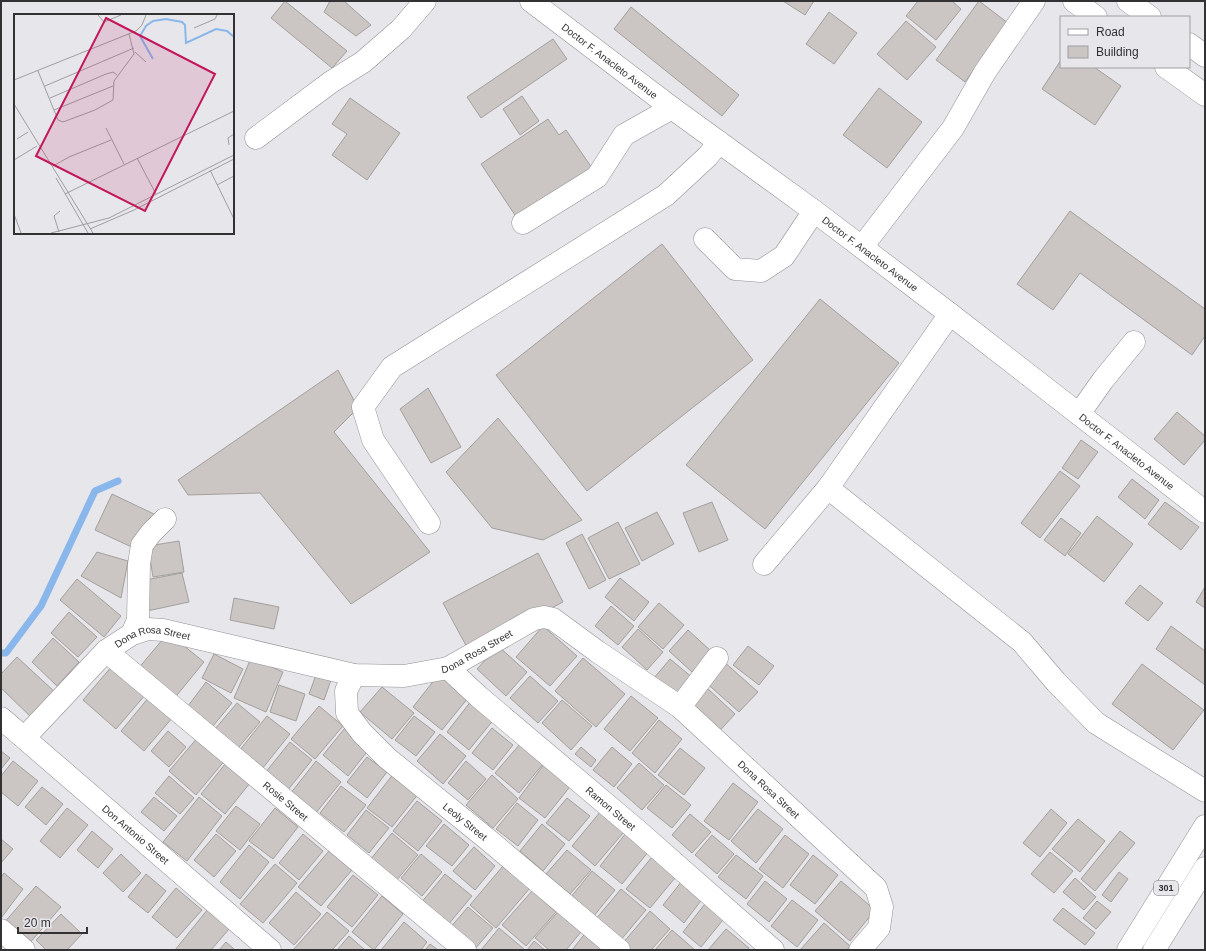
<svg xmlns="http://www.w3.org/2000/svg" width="1206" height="951" font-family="Arial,sans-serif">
<rect width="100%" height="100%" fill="#e7e7eb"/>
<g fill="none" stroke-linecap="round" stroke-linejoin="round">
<path stroke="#89b7eb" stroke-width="7" d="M1 653H6L41 606 95 491 118 481"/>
</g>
<g fill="#cbc6c4" stroke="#a39f9d">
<path d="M285 1 347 51 332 68 271 18Z"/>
<path d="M330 1H344L371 25 356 36 324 12Z"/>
<path d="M783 1H814L805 15Z"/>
<path d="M918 1H952L961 9 936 40 906 16Z"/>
<path d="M979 1 1008 23 965 82 936 60Z"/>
<path d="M631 7 739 95 722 116 614 29Z"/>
<path d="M829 12 857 33 834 64 806 44Z"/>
<path d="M906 21 936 47 907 80 877 54Z"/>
<path d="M553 39 567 59 481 118 467 97Z"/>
<path d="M1061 60V67H1094L1121 86 1095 125 1042 89Z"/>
<path d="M879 88 922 122 887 168 843 135Z"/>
<path d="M522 96 539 121 520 135 503 109Z"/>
<path d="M350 98 400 133 367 180 332 155 347 134 332 124Z"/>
<path d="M548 119 559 135 566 130 592 168 517 218 481 164Z"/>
<path d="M1070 211 1205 309V336L1192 355 1080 273 1053 310 1017 284Z"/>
<path d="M662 244 753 360 587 491 496 375Z"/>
<path d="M820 299 899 363 765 529 686 465Z"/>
<path d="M338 370 358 408 334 432 430 552 351 604 260 493 188 495 178 480Z"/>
<path d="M428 388 461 447 431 463 400 409Z"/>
<path d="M1177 412 1205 436V440L1184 465 1154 439Z"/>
<path d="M498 418 582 520 543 540 492 528 446 472Z"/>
<path d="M1081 440 1098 452 1078 479 1062 468Z"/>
<path d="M1060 471 1080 486 1040 538 1021 523Z"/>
<path d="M1132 479 1159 500 1145 519 1118 497Z"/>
<path d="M112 494 154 514 138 550 95 530Z"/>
<path d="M712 502 728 540 699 552 683 513Z"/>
<path d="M1165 502 1199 527 1181 550 1148 524Z"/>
<path d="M657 512 674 544 642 561 625 528Z"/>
<path d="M1097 516 1133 544 1104 582 1068 554Z"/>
<path d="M1061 518 1081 533 1065 556 1044 540Z"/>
<path d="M618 522 640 564 609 579 588 538Z"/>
<path d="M582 534 606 580 589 589 566 543Z"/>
<path d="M179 541 184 572 153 577 148 546Z"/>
<path d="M97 552 128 561 121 598 81 576Z"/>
<path d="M538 553 563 602 469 651 443 603Z"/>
<path d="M182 573 189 602 147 611 140 581Z"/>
<path d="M620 578 649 602 634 621 605 597Z"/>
<path d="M77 579 121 616 104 637 60 600Z"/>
<path d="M1140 585 1163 603 1148 621 1125 603Z"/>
<path d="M1205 587V608L1196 602Z"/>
<path d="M234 598 279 607 274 629 230 620Z"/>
<path d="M659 603 684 625 663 649 638 627Z"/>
<path d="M611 606 634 626 618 645 595 626Z"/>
<path d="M69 612 97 637 78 657 51 633Z"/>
<path d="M543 626 577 656 550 686 516 657Z"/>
<path d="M1171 626 1205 651V685L1156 649Z"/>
<path d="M638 629 663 652 647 670 622 647Z"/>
<path d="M688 630 711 651 692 672 669 651Z"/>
<path d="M168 633 204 662 173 700 137 670Z"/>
<path d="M53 638 79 662 57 686 32 662Z"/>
<path d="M498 646 527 672 506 696 477 669Z"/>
<path d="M748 646 774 666 759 685 733 665Z"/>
<path d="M214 654 243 669 231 693 202 678Z"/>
<path d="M17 657 56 693 32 718 1 688V674Z"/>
<path d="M251 658 283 672 266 712 234 698Z"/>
<path d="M583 658 625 694 596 727 555 691Z"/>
<path d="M670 659 693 678 677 698 654 678Z"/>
<path d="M722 660 758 692 739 712 703 680Z"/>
<path d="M1142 664 1204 710 1173 750 1112 704Z"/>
<path d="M113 665 146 694 116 729 83 700Z"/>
<path d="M439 674 468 698 442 730 413 707Z"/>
<path d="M316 675 331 680 324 700 309 694Z"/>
<path d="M530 676 558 701 538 723 510 698Z"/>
<path d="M206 682 232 703 213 726 188 706Z"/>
<path d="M279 685 305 694 296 721 270 712Z"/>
<path d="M382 687 414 713 392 739 360 712Z"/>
<path d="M707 688 735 714 714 737 687 711Z"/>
<path d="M631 696 658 718 630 751 604 729Z"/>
<path d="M149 697 173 717 144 751 121 731Z"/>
<path d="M472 700 495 718 469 750 447 732Z"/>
<path d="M562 700 592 726 571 750 542 723Z"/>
<path d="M237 703 260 722 238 748 215 729Z"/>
<path d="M319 706 343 726 315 759 291 739Z"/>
<path d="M267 716 290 734 262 769 239 751Z"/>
<path d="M414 716 435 732 416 756 395 740Z"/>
<path d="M659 720 682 739 655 773 632 753Z"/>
<path d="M345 728 370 748 348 776 323 755Z"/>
<path d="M492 728 513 745 493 770 472 753Z"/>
<path d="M168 731 186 747 169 767 151 751Z"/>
<path d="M440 734 466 756 443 784 417 761Z"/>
<path d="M199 736 226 759 196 795 169 771Z"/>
<path d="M290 742 312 760 287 791 265 773Z"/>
<path d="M520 744 543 764 519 793 495 773Z"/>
<path d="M581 747 596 760 591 767 575 754Z"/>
<path d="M612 747 632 764 614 787 593 770Z"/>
<path d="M680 748 705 768 684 795 658 775Z"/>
<path d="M1 751 10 758 1 769Z"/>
<path d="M367 757 387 772 367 798 347 782Z"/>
<path d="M13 761 38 781 18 806 1 792V776Z"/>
<path d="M316 761 341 782 315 814 290 794Z"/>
<path d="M466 761 486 779 468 800 448 783Z"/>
<path d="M226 763 250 783 225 814 201 794Z"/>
<path d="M545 763 572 784 545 818 519 798Z"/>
<path d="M639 763 664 785 642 810 617 788Z"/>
<path d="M394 773 419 793 392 827 367 808Z"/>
<path d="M492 775 518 799 493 828 466 805Z"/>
<path d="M169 776 194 798 180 814 155 793Z"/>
<path d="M733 783 758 802 729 840 704 821Z"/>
<path d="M666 785 691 805 672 828 647 808Z"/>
<path d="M341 786 366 805 344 832 320 813Z"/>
<path d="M42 787 63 804 46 825 25 807Z"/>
<path d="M154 797 177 816 164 831 141 812Z"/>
<path d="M199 797 222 816 187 861 163 842Z"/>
<path d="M567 798 590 816 569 841 546 823Z"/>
<path d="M417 801 442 821 418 851 393 831Z"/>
<path d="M517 803 538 820 518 846 496 829Z"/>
<path d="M236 806 260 824 240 850 216 831Z"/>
<path d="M67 808 88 825 60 858 40 841Z"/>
<path d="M275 808 298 827 273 859 249 841Z"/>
<path d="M758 809 783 829 756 863 731 841Z"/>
<path d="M1051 809 1067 823 1040 857 1023 843Z"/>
<path d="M366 810 389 828 369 853 347 835Z"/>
<path d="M601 811 624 832 595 866 572 846Z"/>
<path d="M690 814 711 832 692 853 672 835Z"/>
<path d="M1078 819 1105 841 1080 872 1052 849Z"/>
<path d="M444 824 469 845 452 866 426 846Z"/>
<path d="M542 824 565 844 543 871 520 851Z"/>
<path d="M92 831 113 849 98 868 77 850Z"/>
<path d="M1120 831 1135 843 1095 891 1081 879Z"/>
<path d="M392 833 418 855 395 882 370 860Z"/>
<path d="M626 833 649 851 622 884 600 866Z"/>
<path d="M216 834 236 851 214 877 194 860Z"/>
<path d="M303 834 323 851 299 880 279 863Z"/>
<path d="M712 835 734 854 717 874 695 855Z"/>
<path d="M785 835 809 854 783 888 759 869Z"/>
<path d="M1 839 13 849 1 863Z"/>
<path d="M249 845 269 862 240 899 220 882Z"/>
<path d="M474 847 495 866 475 890 453 871Z"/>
<path d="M567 850 591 870 570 894 546 874Z"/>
<path d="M329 851 352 870 321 906 298 887Z"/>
<path d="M656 852 680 872 650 908 626 889Z"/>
<path d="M1050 852 1073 871 1054 893 1031 874Z"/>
<path d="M121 854 141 873 123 892 103 873Z"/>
<path d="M421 854 442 872 422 896 401 878Z"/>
<path d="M736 855 763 876 746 899 718 877Z"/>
<path d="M813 855 838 875 815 904 790 885Z"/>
<path d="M275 864 297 883 263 923 240 904Z"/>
<path d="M503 866 530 888 496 928 470 905Z"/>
<path d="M592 871 615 890 593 917 570 898Z"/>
<path d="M1119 872 1128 879 1111 902 1102 895Z"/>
<path d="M4 873 23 889 1 918V877Z"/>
<path d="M146 874 166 891 148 913 128 897Z"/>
<path d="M445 874 472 896 447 926 420 904Z"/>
<path d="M353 875 378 895 352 927 327 907Z"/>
<path d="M1075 878 1096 897 1084 910 1063 892Z"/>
<path d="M682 881 703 898 684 923 663 905Z"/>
<path d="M765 881 787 899 769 922 747 904Z"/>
<path d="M841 881 875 910 850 941 815 911Z"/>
<path d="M36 886 61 907 28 945 3 924Z"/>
<path d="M176 888 202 910 177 938 152 917Z"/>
<path d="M621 889 646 910 620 941 595 920Z"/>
<path d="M532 891 556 912 526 946 502 925Z"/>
<path d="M296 892 321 914 294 945 269 923Z"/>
<path d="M382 896 403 914 374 950 352 932Z"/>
<path d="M708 900 727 915 701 947 683 932Z"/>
<path d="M792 900 818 920 797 947 771 926Z"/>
<path d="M1097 901 1111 912 1096 929 1083 918Z"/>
<path d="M563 906 586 926 566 950H549L535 938Z"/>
<path d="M468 907 493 928 474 950 449 929Z"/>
<path d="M1063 908 1095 933 1085 945 1053 920Z"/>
<path d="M208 909 230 928 211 950H175Z"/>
<path d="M650 911 670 929 651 950H631L623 943Z"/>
<path d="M327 912 349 931 332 950H293Z"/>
<path d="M61 914 82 934 67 950H46L36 940Z"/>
<path d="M404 922 427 942 421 950H381Z"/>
<path d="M824 923 850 946 847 950H800Z"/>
<path d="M499 928 524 949V950H481Z"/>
<path d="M726 929 749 948 747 950H708Z"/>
<path d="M672 930 695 950H655Z"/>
<path d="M587 931 610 950H572Z"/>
<path d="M349 936 365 950H337Z"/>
<path d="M534 941 545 950H527Z"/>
<path d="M226 942 235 950H219Z"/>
<path d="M430 944 438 950H425Z"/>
</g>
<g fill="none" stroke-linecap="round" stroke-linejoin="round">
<g stroke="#919195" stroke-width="23">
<g id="minor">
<path d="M1074 1 1096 17"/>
<path d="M1128 1 1150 17"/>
<path d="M1189 44 1205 56"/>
<path d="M1166 67 1205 95"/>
<path d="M256 138 331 82 363 62 401 29 425 1"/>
<path d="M523 223 597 177 624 135 672 108"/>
<path d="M705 239 735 269 761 271 784 256 814 211"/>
<path d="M862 247 953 128 985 72 1034 1"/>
<path d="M1079 414 1103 380 1134 342"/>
<path d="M828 488 1022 642 1056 682 1096 723 1205 791"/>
<path d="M429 523 373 440 363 407 392 367 666 195 708 156 719 142"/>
<path d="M764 564 828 488 950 314"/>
<path d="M132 634 138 620 139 564 142 545 151 533 165 519"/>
<path id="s1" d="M106 651 465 950"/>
<path id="s2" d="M448 668 478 696 638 831 773 950"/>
<path id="s3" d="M354 675 346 691 347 713 362 733 387 758 486 838 619 950"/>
<path d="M680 707 717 658"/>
<path id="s4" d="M1 718 270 950"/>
<path id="s5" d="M25 737 106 651 132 634 148 629 163 630 354 675 404 676 448 668 534 619 544 617 553 619 598 652 680 707 876 888 882 907 879 928 860 950"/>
<path d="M1 930 24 950"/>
</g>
</g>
<g stroke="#919195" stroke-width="23">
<g id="major">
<path id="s6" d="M531 1 672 108 814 211 950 314 1205 512"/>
<path d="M1128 950 1205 826"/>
<path d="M1154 950 1205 868"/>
</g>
</g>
<use href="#minor" stroke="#fff" stroke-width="22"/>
<use href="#major" stroke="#fff" stroke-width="22"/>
</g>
<g text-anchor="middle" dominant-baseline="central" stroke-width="3" stroke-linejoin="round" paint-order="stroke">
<rect fill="#e7e7eb" stroke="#68686a" stroke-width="1" x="1154" y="881" width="24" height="14" rx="3"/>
<g font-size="9" font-weight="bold" fill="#323133">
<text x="1166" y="888">301</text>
</g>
<g font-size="10" fill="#323133" stroke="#e7e7eb">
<text stroke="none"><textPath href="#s6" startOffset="99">Doctor F. Anacleto Avenue</textPath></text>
<text stroke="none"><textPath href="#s6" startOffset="423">Doctor F. Anacleto Avenue</textPath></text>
<text stroke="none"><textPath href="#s6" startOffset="747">Doctor F. Anacleto Avenue</textPath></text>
<text stroke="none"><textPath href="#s5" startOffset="169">Dona Rosa Street</textPath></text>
<text stroke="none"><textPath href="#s5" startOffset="505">Dona Rosa Street</textPath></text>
<text stroke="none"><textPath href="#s5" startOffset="866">Dona Rosa Street</textPath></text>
<text stroke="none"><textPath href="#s1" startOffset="234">Rosie Street</textPath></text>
<text stroke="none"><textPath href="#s2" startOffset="215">Ramon Street</textPath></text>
<text stroke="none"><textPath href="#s3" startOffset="201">Leoly Street</textPath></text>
<text stroke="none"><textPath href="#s4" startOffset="178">Don Antonio Street</textPath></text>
</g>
</g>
<g transform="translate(14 14)">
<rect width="220" height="220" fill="#e7e7eb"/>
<path fill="none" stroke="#89b7eb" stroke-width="2" d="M139 45 126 22 132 12 139 7 152 5 168 8 171 11 172 29 202 15 213 17 220 23"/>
<path fill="none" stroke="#9f9ea1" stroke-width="1" d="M84 1 90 8 107 1M180 14 201 5 203 1M121 38 132 48M24 57 44 106 49 108 81 96 99 86 100 67 120 40 115 20M0 66 122 17 128 11 132 1M31 72 120 34M36 84 92 60 99 58 103 61M0 90 79 219M40 96 99 72M92 114 110 150M3 125 14 118M215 131 214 124 220 120M123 144 142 180M0 146 23 132M39 152 55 143 97 126M196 156 220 205M42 164 74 219M203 171 220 162M51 180 220 97M0 200 7 219M76 215 120 196 220 145M45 218 40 202 46 197M37 219 95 204 220 141"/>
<path fill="#c2185b" fill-opacity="0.15" stroke="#c2185b" stroke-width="2" d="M92 4 201 60 131 197 22 142Z"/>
<rect width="220" height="220" fill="none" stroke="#323133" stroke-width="2"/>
</g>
<rect width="1206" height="951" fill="none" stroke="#323133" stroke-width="4"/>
<rect x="1060" y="16" width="130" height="52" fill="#e7e7eb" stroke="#9f9ea1"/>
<rect x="1068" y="29" width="20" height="6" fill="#ffffff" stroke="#9f9ea1"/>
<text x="1096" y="36" font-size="12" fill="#323133">Road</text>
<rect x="1068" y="46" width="20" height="12" fill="#cbc6c4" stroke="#9f9ea1"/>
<text x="1096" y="56" font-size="12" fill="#323133">Building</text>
<path d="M18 927v6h69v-6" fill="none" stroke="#323133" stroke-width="2"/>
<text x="24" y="927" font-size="12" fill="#323133" stroke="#e7e7eb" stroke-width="3" paint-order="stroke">20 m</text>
</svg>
